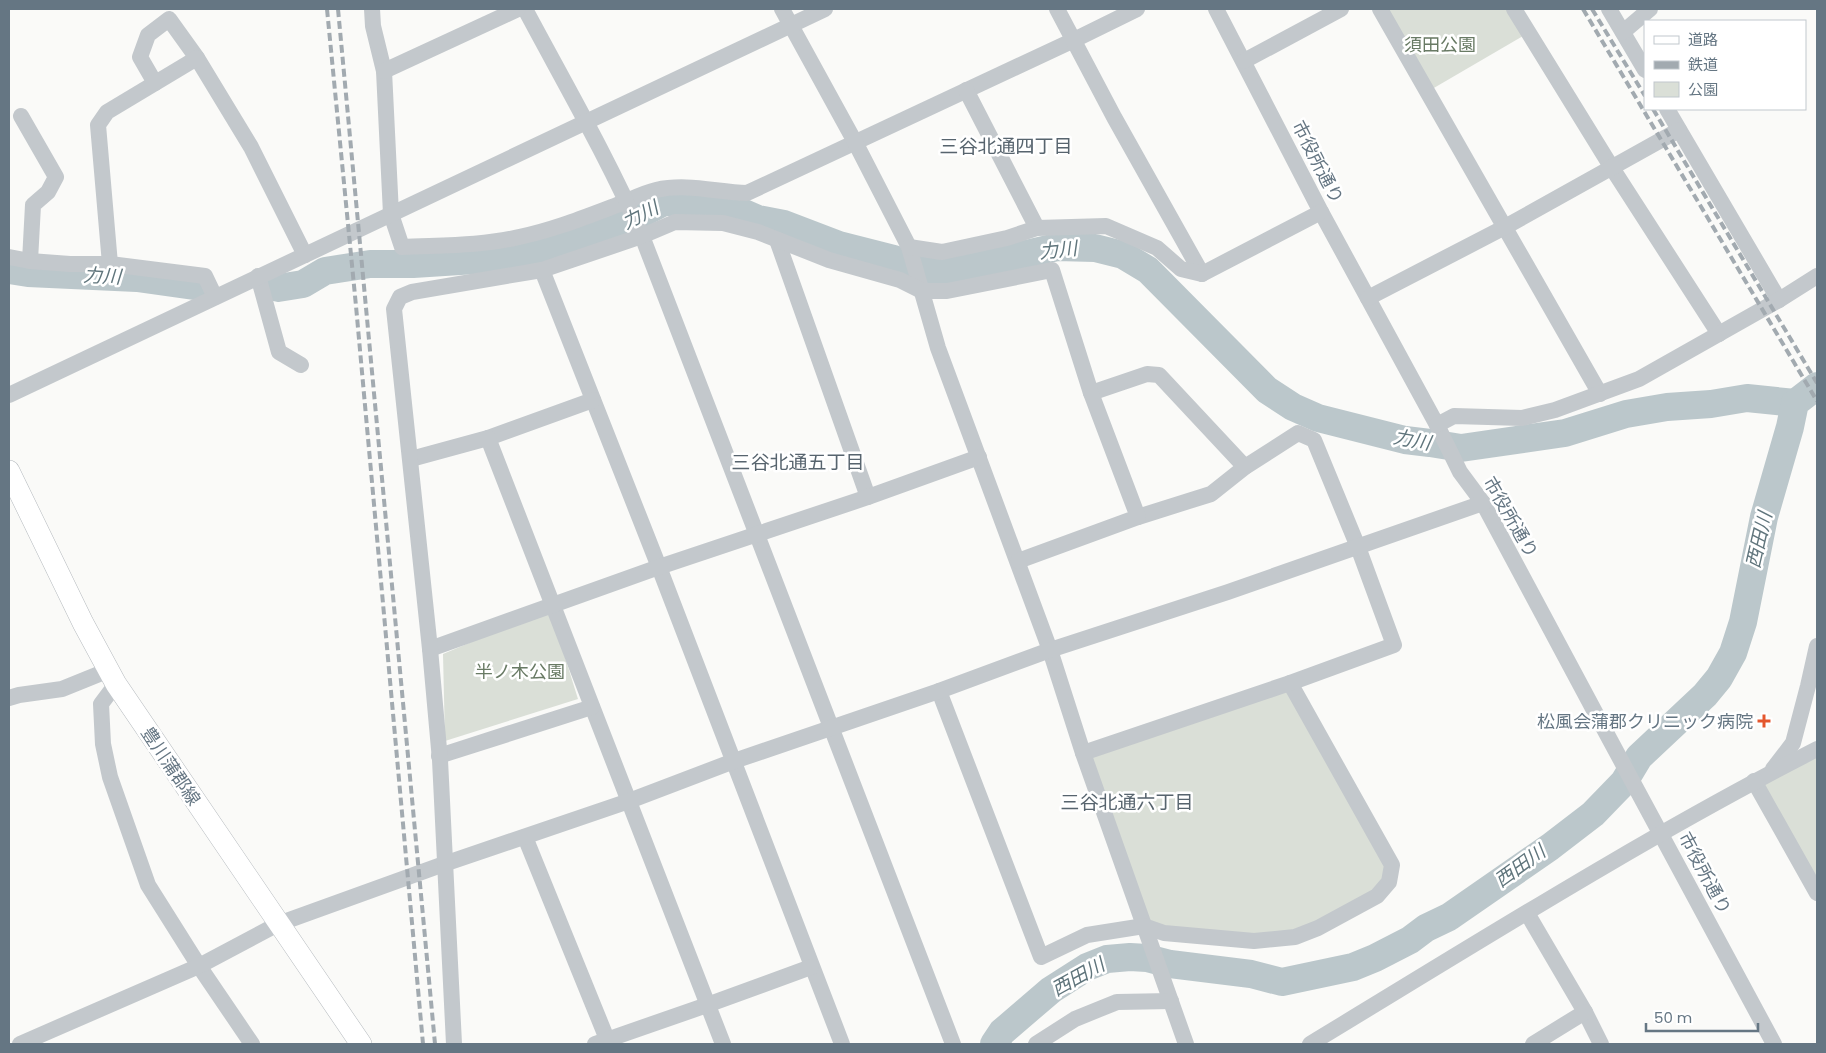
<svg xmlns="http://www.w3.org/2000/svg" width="1826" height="1053" font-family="Poppins,'Noto Sans JP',sans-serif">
<rect width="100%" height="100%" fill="#fafaf8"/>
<g fill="#dadfd7">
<path d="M1380 9H1514L1528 33 1427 92Z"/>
<path d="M550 609 578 699 445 741 443 654Z"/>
<path d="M1290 683 1392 865 1389 882 1295 937 1144 926 1083 753Z"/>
<path d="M1817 749V874L1809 878 1754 781Z"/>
</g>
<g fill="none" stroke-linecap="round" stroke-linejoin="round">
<g stroke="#bbc7cb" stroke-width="28">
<path d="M9 270 28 273 137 278 194 286"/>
<path d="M278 288 303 284 325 271 370 264H413L507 258 563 246 615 228 664 202H719L758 219 784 224 839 245 894 259 932 271 957 270 1057 247 1095 248 1123 255 1148 270 1267 390 1293 407 1318 418 1405 440 1430 443 1461 448 1565 433 1626 414 1667 407 1711 404 1747 398 1795 403"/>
<path d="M994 1044 1002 1032 1051 990 1087 967 1107 959 1130 957 1147 958 1170 964 1251 974 1282 982 1353 967 1375 958 1410 940 1426 928 1449 917 1550 847 1593 814 1624 782 1639 757 1705 695 1719 678 1733 653 1743 622 1764 517 1790 427 1795 403 1817 386"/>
</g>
<g stroke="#b5babe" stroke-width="22">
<path id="major" d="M9 471 83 623 116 684 361 1044"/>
</g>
<g stroke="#c3c8cc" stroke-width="16">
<path d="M372 9 373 26 384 71 391 214 402 247C441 245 481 246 519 237 553 230 585 217 617 205 630 200 643 193 656 190 687 183 716 192 747 193L1074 40 1137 9"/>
<path d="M525 9C565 84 608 158 642 236L953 1044"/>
<path d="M782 9 855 142 909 247 938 348 1050 650 1083 753 1186 1044"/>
<path d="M1057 9 1114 117 1202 274"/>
<path d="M1216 9 1321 212 1437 425 1460 472 1483 503C1579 684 1677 863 1774 1044"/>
<path d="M1380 9 1600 394"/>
<path d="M1514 9 1612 168 1719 334"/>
<path d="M1609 9 1645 70"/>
<path d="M1623 32 1650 9"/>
<path d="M1244 61 1341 9"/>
<path d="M384 71 518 9"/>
<path d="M155 83 140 57 148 35 169 19 197 58 251 147 305 255"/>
<path d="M966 90 1037 228"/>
<path d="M1667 109 1779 300"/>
<path d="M21 116 56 177 48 192 33 205 30 261"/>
<path d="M777 240 868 497"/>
<path d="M909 247 942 252 1007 238 1037 228 1106 226 1157 248 1181 269 1202 274 1321 212"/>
<path d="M9 257 30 261 70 264H110L205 276 215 297"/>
<path d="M110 264 98 125 107 112 197 58"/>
<path d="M542 270 659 567 842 1044"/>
<path d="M258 276 279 352 301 365"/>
<path d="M1368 298 1505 227 1679 130"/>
<path d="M1091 393 1147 374 1159 375 1245 467"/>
<path d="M9 395 825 9"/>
<path d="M1437 425 1454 416 1522 418 1555 410 1639 379 1779 300 1817 276"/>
<path d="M488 438 593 400"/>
<path d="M411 459 488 438 723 1044"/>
<path d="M430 649 659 567 868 497 979 457"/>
<path d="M116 684 101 704 103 744 110 777 148 885 199 966 252 1044"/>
<path d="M939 691 1041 957 1087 935 1144 926 1164 933 1254 941 1295 937 1318 928 1377 896 1389 882 1392 865 1290 683"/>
<path d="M9 698 19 695 62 689 109 670"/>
<path d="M1083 753 1290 683 1394 645 1358 547 1314 440 1298 433 1245 467 1211 494 1138 517"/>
<path d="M439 756 592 707"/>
<path d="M1773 769 1793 743 1808 686 1817 646"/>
<path d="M1754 781 1817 893"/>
<path d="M525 837 609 1044"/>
<path d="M1527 913 1585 1012 1601 1044"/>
<path d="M20 1044 199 966 278 924 444 864 629 801 734 761 939 691 1050 650 1228 592 1483 503"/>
<path d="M454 1044 440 760 430 649 394 309 400 297 412 292 542 270 642 236 675 222 723 223 758 232 829 260 900 280 922 291H947L1052 270 1091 393 1138 517 1018 561"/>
<path d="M595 1044 707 1005 811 967"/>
<path d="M1036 1044 1075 1019 1117 1002 1171 1001"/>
<path d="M1310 1044C1477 943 1643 838 1817 749"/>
<path d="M1533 1044 1585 1012"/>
</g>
<use href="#major" stroke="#fff" stroke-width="21"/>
<g stroke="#a2aab0" stroke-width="4" stroke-dasharray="8 4" stroke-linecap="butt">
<path d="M327 9 356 306 423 1044"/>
<path d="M338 9 435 1044"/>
<path d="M1583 9 1817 401"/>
<path d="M1592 9 1645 96"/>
<path d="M1653 109 1817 383"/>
</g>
</g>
<path fill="#e4572e" stroke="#fff" stroke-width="2" d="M1761.5 713.5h5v5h5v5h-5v5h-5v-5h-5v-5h5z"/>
<g text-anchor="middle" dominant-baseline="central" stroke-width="5" stroke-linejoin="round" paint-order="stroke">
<g font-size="18" fill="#687a64" stroke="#fff">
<text x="1440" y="44">須田公園</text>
<text x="520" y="671">半ノ木公園</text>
</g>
<g font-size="18" fill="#657683" stroke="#fff">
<text transform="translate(1318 162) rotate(63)">市役所通り</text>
<text transform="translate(1511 517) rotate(60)">市役所通り</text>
<text transform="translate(171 766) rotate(56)">豊川蒲郡線</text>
<text transform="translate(1705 873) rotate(62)">市役所通り</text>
</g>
<g font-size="18" fill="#657683" stroke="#fff" text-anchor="end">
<text x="1753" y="721">松風会蒲郡クリニック病院</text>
</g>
<g font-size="19" fill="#57646e" stroke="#fff">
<text x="1006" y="146">三谷北通四丁目</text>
<text x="798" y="462">三谷北通五丁目</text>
<text x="1127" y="802">三谷北通六丁目</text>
</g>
<g font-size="19" font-style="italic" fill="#60757c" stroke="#fff">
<text transform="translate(640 215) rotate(-27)">力川</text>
<text transform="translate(1058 250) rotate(-6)">力川</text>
<text transform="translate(102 276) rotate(3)">力川</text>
<text transform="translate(1412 440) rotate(10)">力川</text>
<text transform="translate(1759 540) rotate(-77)">西田川</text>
<text transform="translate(1520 866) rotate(-36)">西田川</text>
<text transform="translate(1078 977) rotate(-29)">西田川</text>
</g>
</g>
<rect width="1826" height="1053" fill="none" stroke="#657683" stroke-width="20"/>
<rect x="1644" y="20" width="162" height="90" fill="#ffffff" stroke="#c1c8cd"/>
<rect x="1654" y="36" width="25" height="8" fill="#ffffff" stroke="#c1c8cd"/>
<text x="1688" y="45" font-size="15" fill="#657683">道路</text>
<rect x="1654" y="61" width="25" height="8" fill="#a2aab0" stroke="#c1c8cd"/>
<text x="1688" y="70" font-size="15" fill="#657683">鉄道</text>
<rect x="1654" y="82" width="25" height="15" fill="#dadfd7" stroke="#c1c8cd"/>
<text x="1688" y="95" font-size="15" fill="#657683">公園</text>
<path d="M1646 1023v8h112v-8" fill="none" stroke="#657683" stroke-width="2.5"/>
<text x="1654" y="1023" font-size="15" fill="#657683" stroke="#ffffff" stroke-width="4" paint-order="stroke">50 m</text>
</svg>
